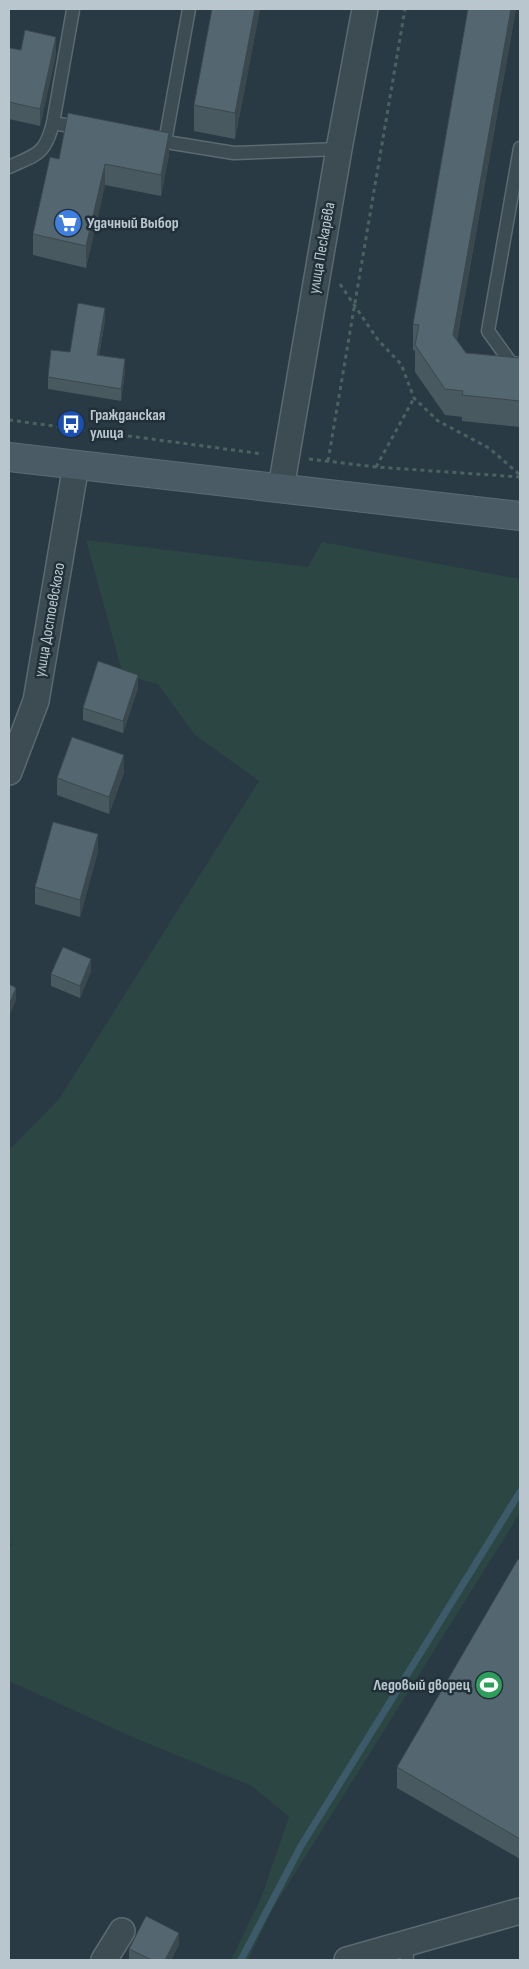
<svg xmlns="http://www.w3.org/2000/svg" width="529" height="1969" font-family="'Sofia Sans Condensed',sans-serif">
<rect width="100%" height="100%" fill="#293a44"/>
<path fill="#2c4643" d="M86 540 308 567 322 542 520 579V1513L272 1910 248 1960H231L261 1898 289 1817 252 1786 137 1739 9 1681V1546H13L9 1542V1150L59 1099 259 781 195 735 158 684 123 675Z"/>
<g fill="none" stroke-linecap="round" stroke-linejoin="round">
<path stroke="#3d5a6a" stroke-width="7" d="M241 1960 301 1846 520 1492"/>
<g stroke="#5b6971" stroke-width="15">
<g id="lane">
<path d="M73 10 53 123 82 128"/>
<path d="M154 140 234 153 339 149"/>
<path d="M165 142 189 9"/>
<path d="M520 148 488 331 511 363 520 364"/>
<path d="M9 167C37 154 45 155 53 123"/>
<path d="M406 1945 407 1960"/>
</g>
</g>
<g stroke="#5b6971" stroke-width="28">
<g id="street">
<path d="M281 488 339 149 365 9"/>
<path d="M9 772 36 701 76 465"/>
<path d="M104 1960 122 1931"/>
<path d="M347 1960 520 1911"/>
</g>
</g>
<g stroke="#5b6971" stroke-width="30">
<path id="secondary" d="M9 457 520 516"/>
</g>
<g stroke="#4b6260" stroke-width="3" stroke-dasharray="4 4" stroke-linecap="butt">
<path d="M340 284 378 340 401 364 414 398 438 421 489 448 520 475"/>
<path d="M9 420 263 454"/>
<path d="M309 459 376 467 520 477"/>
<path d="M328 461 405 9"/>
<path d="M376 467 414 398"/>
</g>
<use href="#lane" stroke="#3d4b53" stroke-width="12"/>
<use href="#street" stroke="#3d4b53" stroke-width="25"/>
<use href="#secondary" stroke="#4b5b66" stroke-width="28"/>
</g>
<g fill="#485960">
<path d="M260 9 235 139 194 131V105Z"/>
<path d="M468 9H516L457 340 466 353 520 358V427L462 421V417L445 415 415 372V351L413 350V324Z"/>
<path d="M9 48 21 50 56 54 40 126 9 119Z"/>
<path d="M169 154 161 196 105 185 86 268 33 255V234L59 159Z"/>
<path d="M105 320 99 355 125 371 121 401 48 389V377L70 352Z"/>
<path d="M138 688 123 733 83 720V708Z"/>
<path d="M124 772 109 814 57 795V778Z"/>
<path d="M98 851 80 917 35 904V887Z"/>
<path d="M91 971 80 998 51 986V974Z"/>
<path d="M520 1561V1859L397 1788V1767Z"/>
<path d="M179 1945 171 1960H129V1949Z"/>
</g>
<g fill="#3b484e">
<path d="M255 9H260L235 139V113Z"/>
<path d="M511 9H516L453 361V335Z"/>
<path d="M56 37V54L40 126V109Z"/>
<path d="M169 133V154L161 196V175Z"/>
<path d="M105 164V185L86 268V246Z"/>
<path d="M105 308V320L97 367V355Z"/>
<path d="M125 359V371L121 401V389Z"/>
<path d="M138 675V688L123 733V721Z"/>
<path d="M124 755V772L109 814V797Z"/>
<path d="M98 834V851L80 917V900Z"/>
<path d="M91 959V971L80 998V986Z"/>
<path d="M16 988V1000L9 1017V1005Z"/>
<path d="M179 1933V1945L171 1960H165Z"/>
</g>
<g fill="#546770" stroke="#3b484e">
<path d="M212 9H255L235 113 194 105Z"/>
<path d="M468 9H511L453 335 466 353 520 358V401L462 395 463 391 445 389 415 345 419 325 413 324Z"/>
<path d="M25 30 56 37 40 109 9 102V48L21 50Z"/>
<path d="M68 113 169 133 161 175 105 164 86 246 33 234 50 157 59 159Z"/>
<path d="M78 303 105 308 97 355 125 359 121 389 48 377 51 350 70 352Z"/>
<path d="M98 661 138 675 123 721 83 708Z"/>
<path d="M72 737 124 755 109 797 57 778Z"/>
<path d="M53 822 98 834 80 900 35 887Z"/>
<path d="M63 947 91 959 80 986 51 974Z"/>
<path d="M9 984 16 988 9 1005Z"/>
<path d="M518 1559 520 1561V1839L397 1767Z"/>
<path d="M146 1916 179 1933 165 1960H152L129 1949Z"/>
</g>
<defs>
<g id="supermarket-disc" transform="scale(1.4375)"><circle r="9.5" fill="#3f7fe0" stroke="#213039"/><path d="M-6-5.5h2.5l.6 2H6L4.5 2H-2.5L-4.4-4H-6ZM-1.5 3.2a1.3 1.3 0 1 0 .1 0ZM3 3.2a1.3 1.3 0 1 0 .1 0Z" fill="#fff"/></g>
<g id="bus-disc" transform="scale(1.4375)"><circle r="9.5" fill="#1a4fb4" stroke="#213039"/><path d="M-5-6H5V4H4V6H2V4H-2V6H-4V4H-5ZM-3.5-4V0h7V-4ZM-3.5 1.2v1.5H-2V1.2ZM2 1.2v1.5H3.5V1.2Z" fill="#fff"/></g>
<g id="stadium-disc" transform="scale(1.4375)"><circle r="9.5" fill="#2e9e5b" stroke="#213039"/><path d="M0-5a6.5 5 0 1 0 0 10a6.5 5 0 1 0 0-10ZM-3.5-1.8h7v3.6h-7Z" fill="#fff"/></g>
</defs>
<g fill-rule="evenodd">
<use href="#supermarket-disc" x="68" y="223"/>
<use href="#bus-disc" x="71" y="424"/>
<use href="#stadium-disc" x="489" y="1685"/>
</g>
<g text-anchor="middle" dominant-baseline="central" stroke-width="5" stroke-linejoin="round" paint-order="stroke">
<g font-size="16" font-weight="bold" fill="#bac6cd" stroke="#213039" text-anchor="start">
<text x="87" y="223">Удачный Выбор</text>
<text x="90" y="415">Гражданская<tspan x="90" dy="18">улица</tspan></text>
<text x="470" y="1685" text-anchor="end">Ледовый дворец</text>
</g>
<g font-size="16" fill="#bac6cd" stroke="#213039">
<text transform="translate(322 248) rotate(-80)">улица Пескарёва</text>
<text transform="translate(50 620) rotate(-80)">улица Достоевского</text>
</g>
</g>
<rect width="529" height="1969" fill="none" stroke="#bac6cd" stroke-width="20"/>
</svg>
